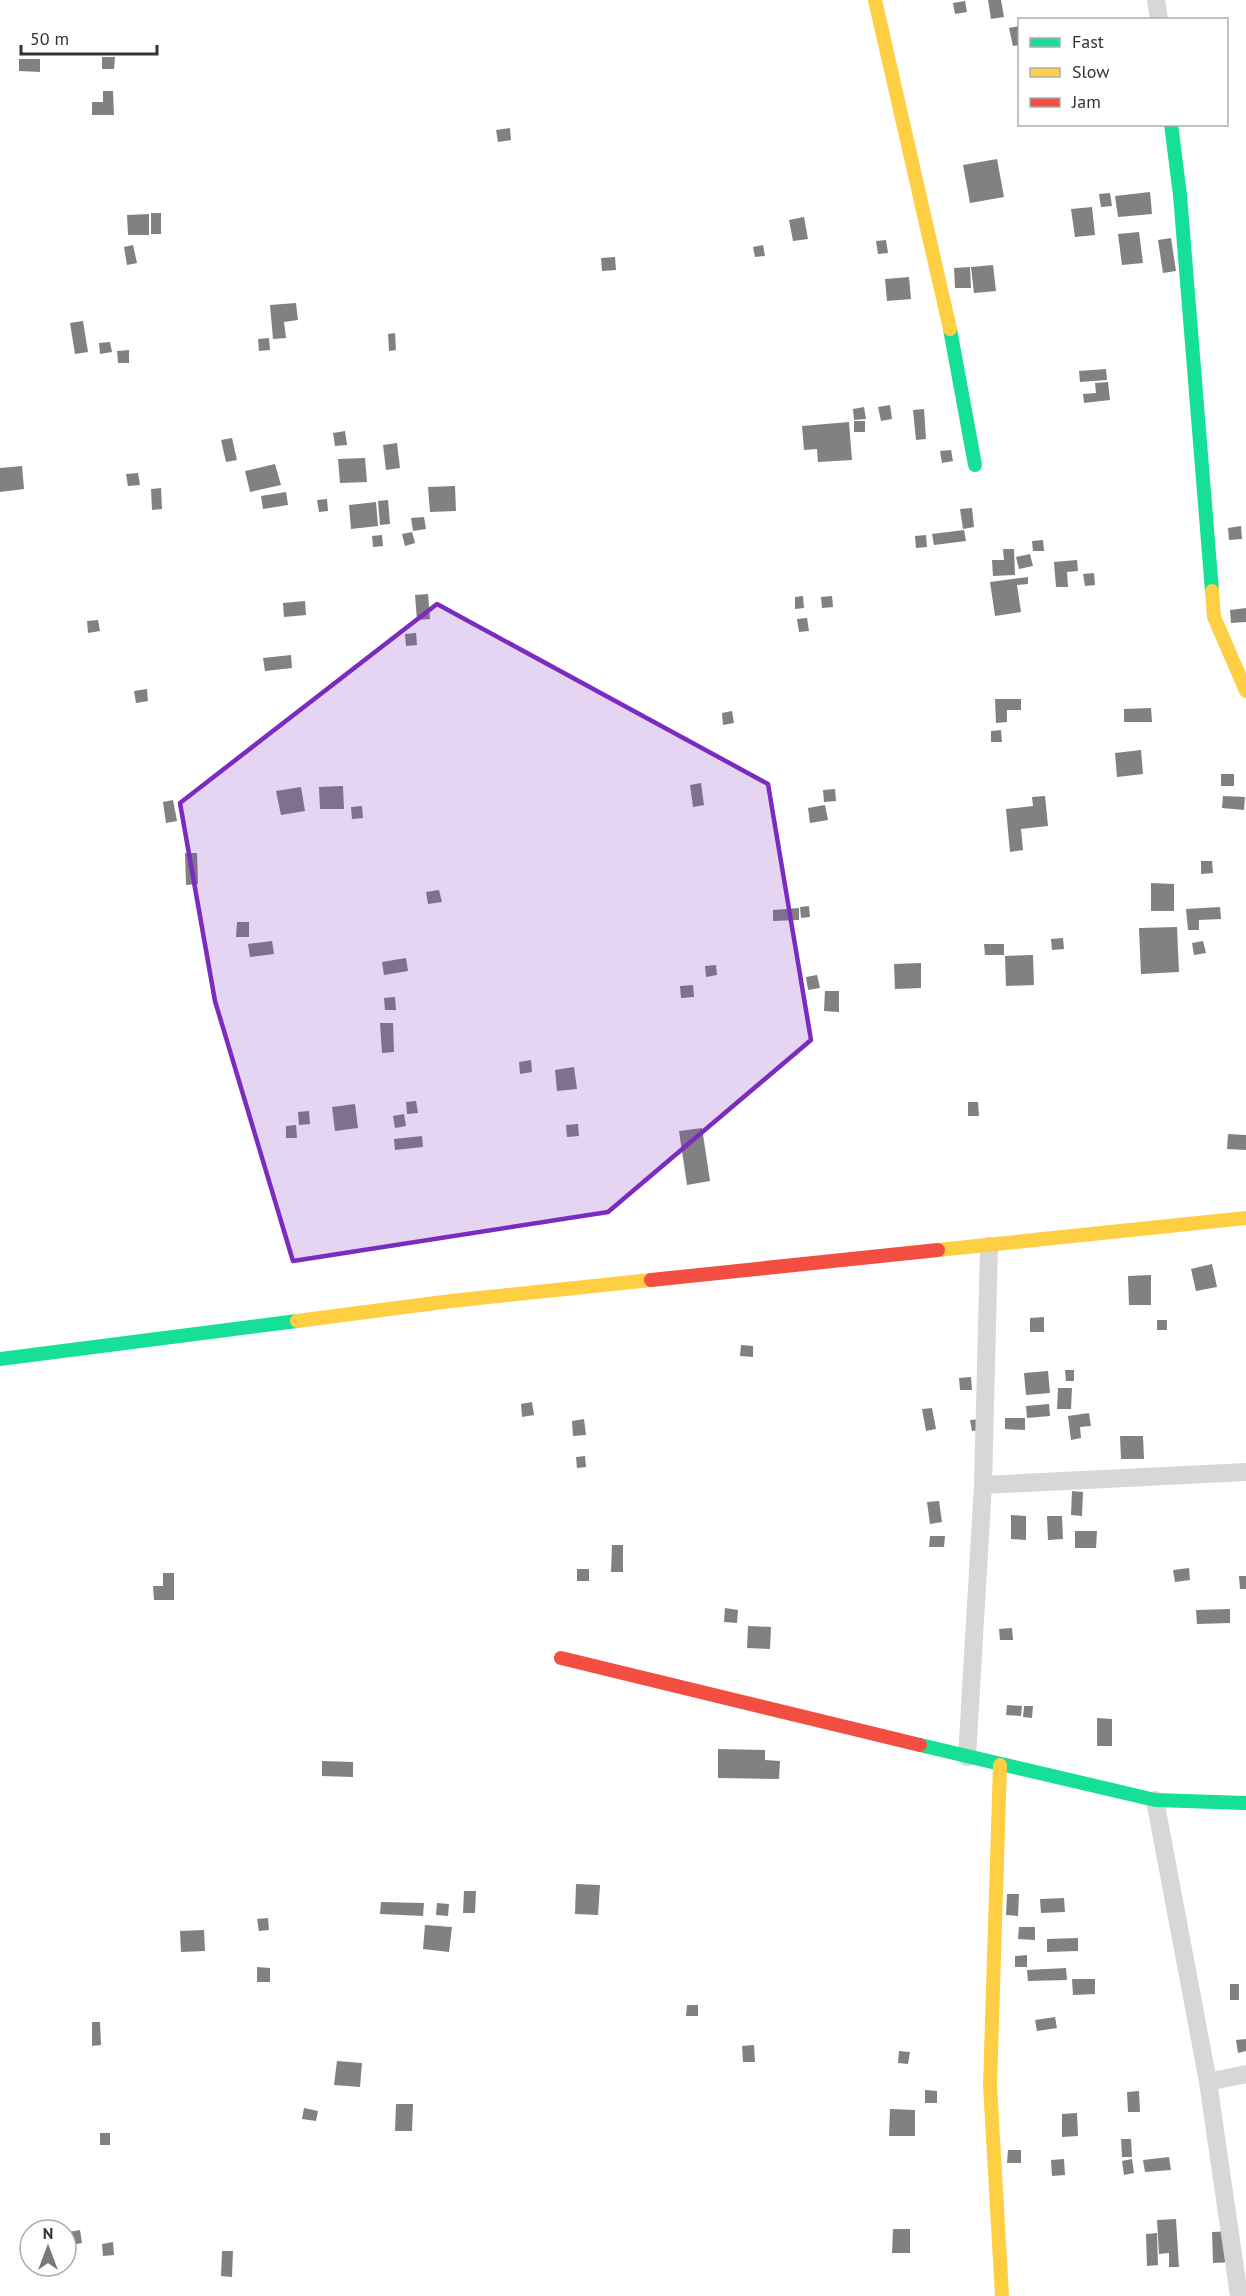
<svg xmlns="http://www.w3.org/2000/svg" width="1246" height="2296" font-family="'PT Sans',sans-serif">
<rect width="100%" height="100%" fill="#fff"/>
<g fill="#818181">
<path d="M988 0H1001L1004 17 991 19Z"/>
<path d="M965 1 967 12 955 14 953 3Z"/>
<path d="M1020 26V45L1013 46 1009 28Z"/>
<path d="M102 57H115L114 69H102Z"/>
<path d="M19 59H40V72L19 71Z"/>
<path d="M103 91H113L114 115H92V102H103Z"/>
<path d="M510 128 511 140 498 142 496 130Z"/>
<path d="M997 159 1004 197 970 203 963 165Z"/>
<path d="M1150 192 1152 214 1118 217 1115 196Z"/>
<path d="M1110 193 1112 206 1101 207 1099 194Z"/>
<path d="M1092 207 1095 235 1075 237 1071 209Z"/>
<rect x="151" y="213" width="10" height="21"/>
<path d="M149 214V235H128L127 215Z"/>
<path d="M804 217 808 239 793 241 789 220Z"/>
<path d="M1139 232 1143 263 1122 265 1118 234Z"/>
<path d="M1171 238 1176 271 1163 273 1158 240Z"/>
<path d="M886 240 888 253 878 254 876 241Z"/>
<path d="M133 245 137 263 127 265 124 247Z"/>
<path d="M763 245 765 256 755 257 753 247Z"/>
<path d="M615 257 616 270 602 271 601 258Z"/>
<path d="M993 265 996 291 974 293 971 267Z"/>
<path d="M970 267 971 288H955L954 268Z"/>
<path d="M909 277 911 299 887 301 885 279Z"/>
<path d="M296 303 298 320 284 322 286 338 273 339 270 305Z"/>
<path d="M83 321 88 352 75 354 70 323Z"/>
<path d="M395 333 396 350 389 351 388 334Z"/>
<path d="M269 338 270 350 259 351 258 339Z"/>
<path d="M110 342 112 352 100 354 99 343Z"/>
<path d="M129 350V363H118L117 351Z"/>
<path d="M1106 369 1107 380 1080 382 1079 371Z"/>
<path d="M1108 382 1110 400 1084 403 1083 394 1096 393 1095 383Z"/>
<path d="M890 405 892 419 881 421 878 407Z"/>
<path d="M864 407 866 419 854 420 853 409Z"/>
<path d="M924 409 926 439 916 440 913 410Z"/>
<rect x="854" y="421" width="11" height="11"/>
<path d="M849 422 852 460 818 462 817 449 804 450 802 426Z"/>
<path d="M345 431 347 445 335 446 333 433Z"/>
<path d="M232 438 237 460 226 462 221 440Z"/>
<path d="M397 443 400 468 386 470 383 445Z"/>
<path d="M951 450 953 461 942 463 940 451Z"/>
<path d="M365 458 367 482 340 483 338 459Z"/>
<path d="M275 464 281 485 250 492 245 471Z"/>
<path d="M22 466 24 489 0 492V468Z"/>
<path d="M138 473 140 485 128 486 126 474Z"/>
<path d="M455 486 456 511 430 512 428 487Z"/>
<path d="M161 488 162 509 152 510 151 489Z"/>
<path d="M286 492 288 505 263 509 261 496Z"/>
<path d="M327 499 328 511 319 512 317 500Z"/>
<path d="M388 500 390 524 380 525 378 501Z"/>
<path d="M376 502 378 526 351 529 349 505Z"/>
<path d="M972 508 974 527 963 529 960 509Z"/>
<path d="M424 517 426 529 413 531 411 518Z"/>
<path d="M1241 526 1242 539 1229 540 1228 528Z"/>
<path d="M964 530 966 541 934 545 932 534Z"/>
<path d="M412 532 415 543 405 546 402 534Z"/>
<path d="M382 535 383 546 373 547 372 536Z"/>
<path d="M926 535 927 547 916 548 915 536Z"/>
<path d="M1043 540 1044 551H1033L1032 541Z"/>
<path d="M1003 549H1014L1015 575 993 576 992 560H1004Z"/>
<path d="M1030 554 1033 566 1019 569 1016 557Z"/>
<path d="M1077 560 1078 571 1067 572 1068 587H1056L1054 562Z"/>
<path d="M1094 573 1095 585 1085 586 1083 574Z"/>
<path d="M1028 577V584L1017 585 1021 612 995 616 990 582Z"/>
<path d="M428 594 430 619 417 620 415 595Z"/>
<path d="M803 596 804 608 795 609V597Z"/>
<path d="M832 596 833 607 822 608 821 597Z"/>
<path d="M305 601 306 615 284 617 283 603Z"/>
<path d="M1246 608V622L1231 623 1230 610Z"/>
<path d="M807 618 809 631 799 632 797 619Z"/>
<path d="M98 620 100 631 88 633 87 621Z"/>
<path d="M416 633 417 645 406 646 405 634Z"/>
<path d="M291 655 292 668 265 671 263 658Z"/>
<path d="M147 689 148 701 136 703 134 691Z"/>
<path d="M995 699H1021V710H1007V722L996 723Z"/>
<path d="M1151 708 1152 722H1124V709Z"/>
<path d="M732 711 734 723 723 725 722 713Z"/>
<path d="M1001 730 1002 742H991V731Z"/>
<path d="M1141 750 1143 774 1117 777 1115 753Z"/>
<rect x="1221" y="774" width="13" height="12"/>
<path d="M701 783 704 805 693 807 690 785Z"/>
<path d="M343 786 344 809H320L319 787Z"/>
<path d="M301 787 305 811 281 815 276 791Z"/>
<path d="M835 789 836 801 824 802 823 790Z"/>
<path d="M1045 796 1048 826 1021 829 1023 850 1010 852 1006 809 1033 806 1032 797Z"/>
<path d="M1223 796 1245 797 1244 810 1222 808Z"/>
<path d="M173 800 177 821 166 823 163 802Z"/>
<path d="M825 805 828 820 810 823 808 808Z"/>
<path d="M362 806 363 818 352 819 351 807Z"/>
<path d="M185 853H197L198 884 186 885Z"/>
<path d="M1201 861H1212L1213 873 1201 874Z"/>
<path d="M1151 883 1174 884V911H1151Z"/>
<path d="M439 890 442 902 428 904 426 892Z"/>
<path d="M809 906 810 917 801 918 800 907Z"/>
<path d="M1220 907 1221 919 1199 920V930H1188L1186 909Z"/>
<path d="M799 908V920L773 921V910Z"/>
<path d="M237 922H249V937H236Z"/>
<path d="M1177 927 1179 972 1141 974 1139 928Z"/>
<path d="M1063 938 1064 949 1052 950 1051 939Z"/>
<path d="M272 941 274 954 250 957 248 944Z"/>
<path d="M1203 941 1206 953 1194 955 1192 943Z"/>
<path d="M984 944H1004V955H985Z"/>
<path d="M1033 955 1034 985 1006 986 1005 956Z"/>
<path d="M406 958 408 971 384 975 382 962Z"/>
<path d="M921 963V988L895 989 894 964Z"/>
<path d="M716 965 717 975 706 977 705 966Z"/>
<path d="M817 975 820 988 808 990 806 977Z"/>
<path d="M693 985 694 997 681 998 680 986Z"/>
<path d="M825 991H839V1012L824 1011Z"/>
<path d="M395 997 396 1010H385L384 998Z"/>
<path d="M380 1023H393L394 1052 382 1053Z"/>
<path d="M531 1060 532 1072 520 1074 519 1062Z"/>
<path d="M574 1067 577 1089 557 1091 555 1070Z"/>
<path d="M416 1101 418 1113 407 1114 406 1102Z"/>
<path d="M968 1102H978L979 1116H968Z"/>
<path d="M355 1104 358 1128 335 1131 332 1107Z"/>
<path d="M309 1111 310 1124 299 1125 298 1112Z"/>
<path d="M404 1114 406 1126 395 1128 393 1116Z"/>
<path d="M578 1124 579 1136 567 1137 566 1125Z"/>
<path d="M296 1125 297 1138H286V1126Z"/>
<path d="M702 1128 710 1181 687 1185 679 1131Z"/>
<path d="M1228 1134 1246 1135V1150L1227 1149Z"/>
<path d="M422 1136 423 1147 395 1150 394 1139Z"/>
<path d="M1212 1264 1217 1287 1196 1291 1191 1269Z"/>
<path d="M1151 1275V1305H1129L1128 1276Z"/>
<path d="M1044 1317V1332H1030V1318Z"/>
<rect x="1157" y="1320" width="10" height="10"/>
<path d="M741 1345 753 1346V1357L740 1356Z"/>
<path d="M1065 1370H1074V1381H1066Z"/>
<path d="M1048 1371 1050 1393 1026 1395 1024 1373Z"/>
<path d="M971 1377 972 1390H960L959 1378Z"/>
<path d="M1058 1388H1072L1071 1409H1057Z"/>
<path d="M532 1402 534 1415 522 1417 521 1404Z"/>
<path d="M1049 1404 1050 1416 1027 1418 1026 1406Z"/>
<path d="M932 1408 936 1429 926 1431 922 1409Z"/>
<path d="M1089 1413 1091 1426 1080 1427 1081 1438 1071 1440 1068 1416Z"/>
<path d="M1005 1418H1025V1430L1005 1429Z"/>
<path d="M584 1419 586 1435 573 1436 572 1421Z"/>
<path d="M983 1419 984 1430 972 1431 970 1420Z"/>
<path d="M1120 1436H1143L1144 1459H1121Z"/>
<path d="M585 1456 586 1467 577 1468 576 1457Z"/>
<path d="M1072 1491 1083 1492 1082 1516 1071 1515Z"/>
<path d="M939 1501 942 1522 930 1524 927 1502Z"/>
<path d="M1011 1515 1026 1516V1540L1011 1539Z"/>
<path d="M1047 1516H1062L1063 1539 1048 1540Z"/>
<path d="M1075 1531H1097L1096 1548H1075Z"/>
<path d="M930 1536H945L944 1547H929Z"/>
<path d="M612 1545H623V1572H611Z"/>
<path d="M1189 1568 1190 1580 1175 1582 1173 1570Z"/>
<rect x="577" y="1569" width="12" height="12"/>
<path d="M163 1573H174V1600H154L153 1586H163Z"/>
<path d="M1239 1576H1246V1589H1240Z"/>
<path d="M725 1608 738 1610 737 1623 724 1622Z"/>
<path d="M1230 1609V1623L1197 1624 1196 1610Z"/>
<path d="M748 1626 771 1627 770 1649 747 1648Z"/>
<path d="M1012 1628 1013 1640H1000L999 1629Z"/>
<path d="M1007 1705 1022 1706 1021 1716 1006 1715Z"/>
<path d="M1024 1706H1033L1032 1718 1023 1717Z"/>
<path d="M1097 1718 1112 1719V1746H1097Z"/>
<path d="M718 1749 765 1750V1760L780 1761 779 1779 718 1778Z"/>
<path d="M322 1761 353 1762V1777L322 1776Z"/>
<path d="M576 1884 600 1885 598 1915 575 1914Z"/>
<path d="M464 1891H476L475 1913H463Z"/>
<path d="M1007 1894H1019L1018 1916 1006 1915Z"/>
<path d="M1064 1898 1065 1912 1041 1913 1040 1899Z"/>
<path d="M381 1902 424 1903 423 1916 380 1914Z"/>
<path d="M437 1903 449 1904 448 1916 436 1915Z"/>
<path d="M268 1918 269 1930 259 1931 257 1919Z"/>
<path d="M425 1925 452 1927 449 1952 423 1949Z"/>
<path d="M1019 1927H1035V1940L1018 1939Z"/>
<path d="M204 1930 205 1951 181 1952 180 1931Z"/>
<path d="M1078 1938V1951L1047 1952V1939Z"/>
<path d="M1027 1955V1967H1015V1956Z"/>
<path d="M257 1967 270 1968V1982H257Z"/>
<path d="M1066 1968 1067 1980 1028 1981 1027 1970Z"/>
<path d="M1072 1979H1095V1994L1073 1995Z"/>
<rect x="1230" y="1984" width="9" height="16"/>
<path d="M687 2005H698V2016H686Z"/>
<path d="M1055 2017 1057 2028 1037 2031 1035 2020Z"/>
<path d="M92 2022H100L101 2045 92 2046Z"/>
<path d="M1246 2039V2051L1238 2053 1236 2040Z"/>
<path d="M754 2045 755 2062H743L742 2046Z"/>
<path d="M899 2051 910 2052 908 2064 898 2063Z"/>
<path d="M337 2061 362 2063 360 2087 334 2085Z"/>
<path d="M925 2090 937 2091V2103H925Z"/>
<path d="M1139 2091 1140 2112H1128L1127 2092Z"/>
<path d="M396 2104H413L412 2131H395Z"/>
<path d="M304 2108 318 2111 316 2121 302 2119Z"/>
<path d="M890 2109 915 2110V2136H889Z"/>
<path d="M1077 2113 1078 2136 1062 2137V2114Z"/>
<rect x="100" y="2133" width="10" height="12"/>
<path d="M1121 2139H1131L1132 2157H1122Z"/>
<path d="M1008 2150H1021V2163H1007Z"/>
<path d="M1169 2157 1171 2170 1145 2172 1143 2160Z"/>
<path d="M1064 2159 1065 2175 1052 2176 1051 2160Z"/>
<path d="M1132 2159 1134 2173 1124 2175 1122 2161Z"/>
<path d="M1176 2219 1179 2267H1169V2253L1159 2254 1157 2220Z"/>
<path d="M893 2229H910V2253H892Z"/>
<path d="M80 2230 82 2243 71 2245 69 2232Z"/>
<path d="M1234 2231 1235 2262 1213 2263 1212 2232Z"/>
<path d="M1157 2233 1158 2265 1147 2266 1146 2234Z"/>
<path d="M113 2242 114 2255 103 2256 102 2244Z"/>
<path d="M222 2251H233L232 2277 221 2276Z"/>
</g>
<g fill="none" stroke-linecap="round" stroke-linejoin="round">
<g stroke="#d7d7d7" stroke-width="18">
<path d="M1156 0 1159 20"/>
<path d="M983 1485 1246 1472"/>
<path d="M967 1757 983 1485 989 1246"/>
<path d="M1155 1800 1208 2082 1246 2074"/>
<path d="M1208 2082 1239 2296"/>
</g>
<g stroke="#16e098" stroke-width="14">
<path d="M1171 124 1180 195 1212 591"/>
<path d="M950 329 975 465"/>
<path d="M0 1359 297 1321"/>
<path d="M920 1745 1155 1800 1246 1803"/>
</g>
<g stroke="#ffcf43" stroke-width="14">
<path d="M875 0 950 329"/>
<path d="M1212 591 1214 617 1246 691"/>
<path d="M938 1250 1246 1218"/>
<path d="M297 1321 451 1301 651 1280"/>
<path d="M1000 1765 990 2085 1002 2296"/>
</g>
<g stroke="#f24e42" stroke-width="14">
<path d="M651 1280 938 1250"/>
<path d="M561 1658 920 1745"/>
</g>
</g>
<path fill="#7b2cbf" fill-opacity="0.2" stroke="#7b2cbf" stroke-width="4.5" stroke-linejoin="round" d="M437 604 768 784 811 1040 608 1212 293 1261 215 1001 180 803Z"/>
<rect x="1018" y="18" width="210" height="108" fill="#ffffff" stroke="#adadad" stroke-width="1.5"/>
<rect x="1030" y="38" width="30" height="9" fill="#16e098" stroke="#adadad" stroke-width="1.5"/>
<text x="1072" y="48" font-size="18" fill="#333333">Fast</text>
<rect x="1030" y="68" width="30" height="9" fill="#ffcf43" stroke="#adadad" stroke-width="1.5"/>
<text x="1072" y="78" font-size="18" fill="#333333">Slow</text>
<rect x="1030" y="98" width="30" height="9" fill="#f24e42" stroke="#adadad" stroke-width="1.5"/>
<text x="1072" y="108" font-size="18" fill="#333333">Jam</text>
<g transform="translate(48 2248)"><circle r="28" fill="#ffffff" stroke="#adadad" stroke-width="1.5"/>
<path d="M0-4.5L10 22L0 15L-10 22Z" fill="#7a7a7a"/>
<text y="-9" font-size="16" font-weight="bold" text-anchor="middle" fill="#333333">N</text>
</g>
<path d="M21 45v9h136v-9" fill="none" stroke="#333333" stroke-width="3"/>
<text x="30" y="45" font-size="18" fill="#333333" stroke="#ffffff" stroke-width="4.5" paint-order="stroke">50 m</text>
</svg>
